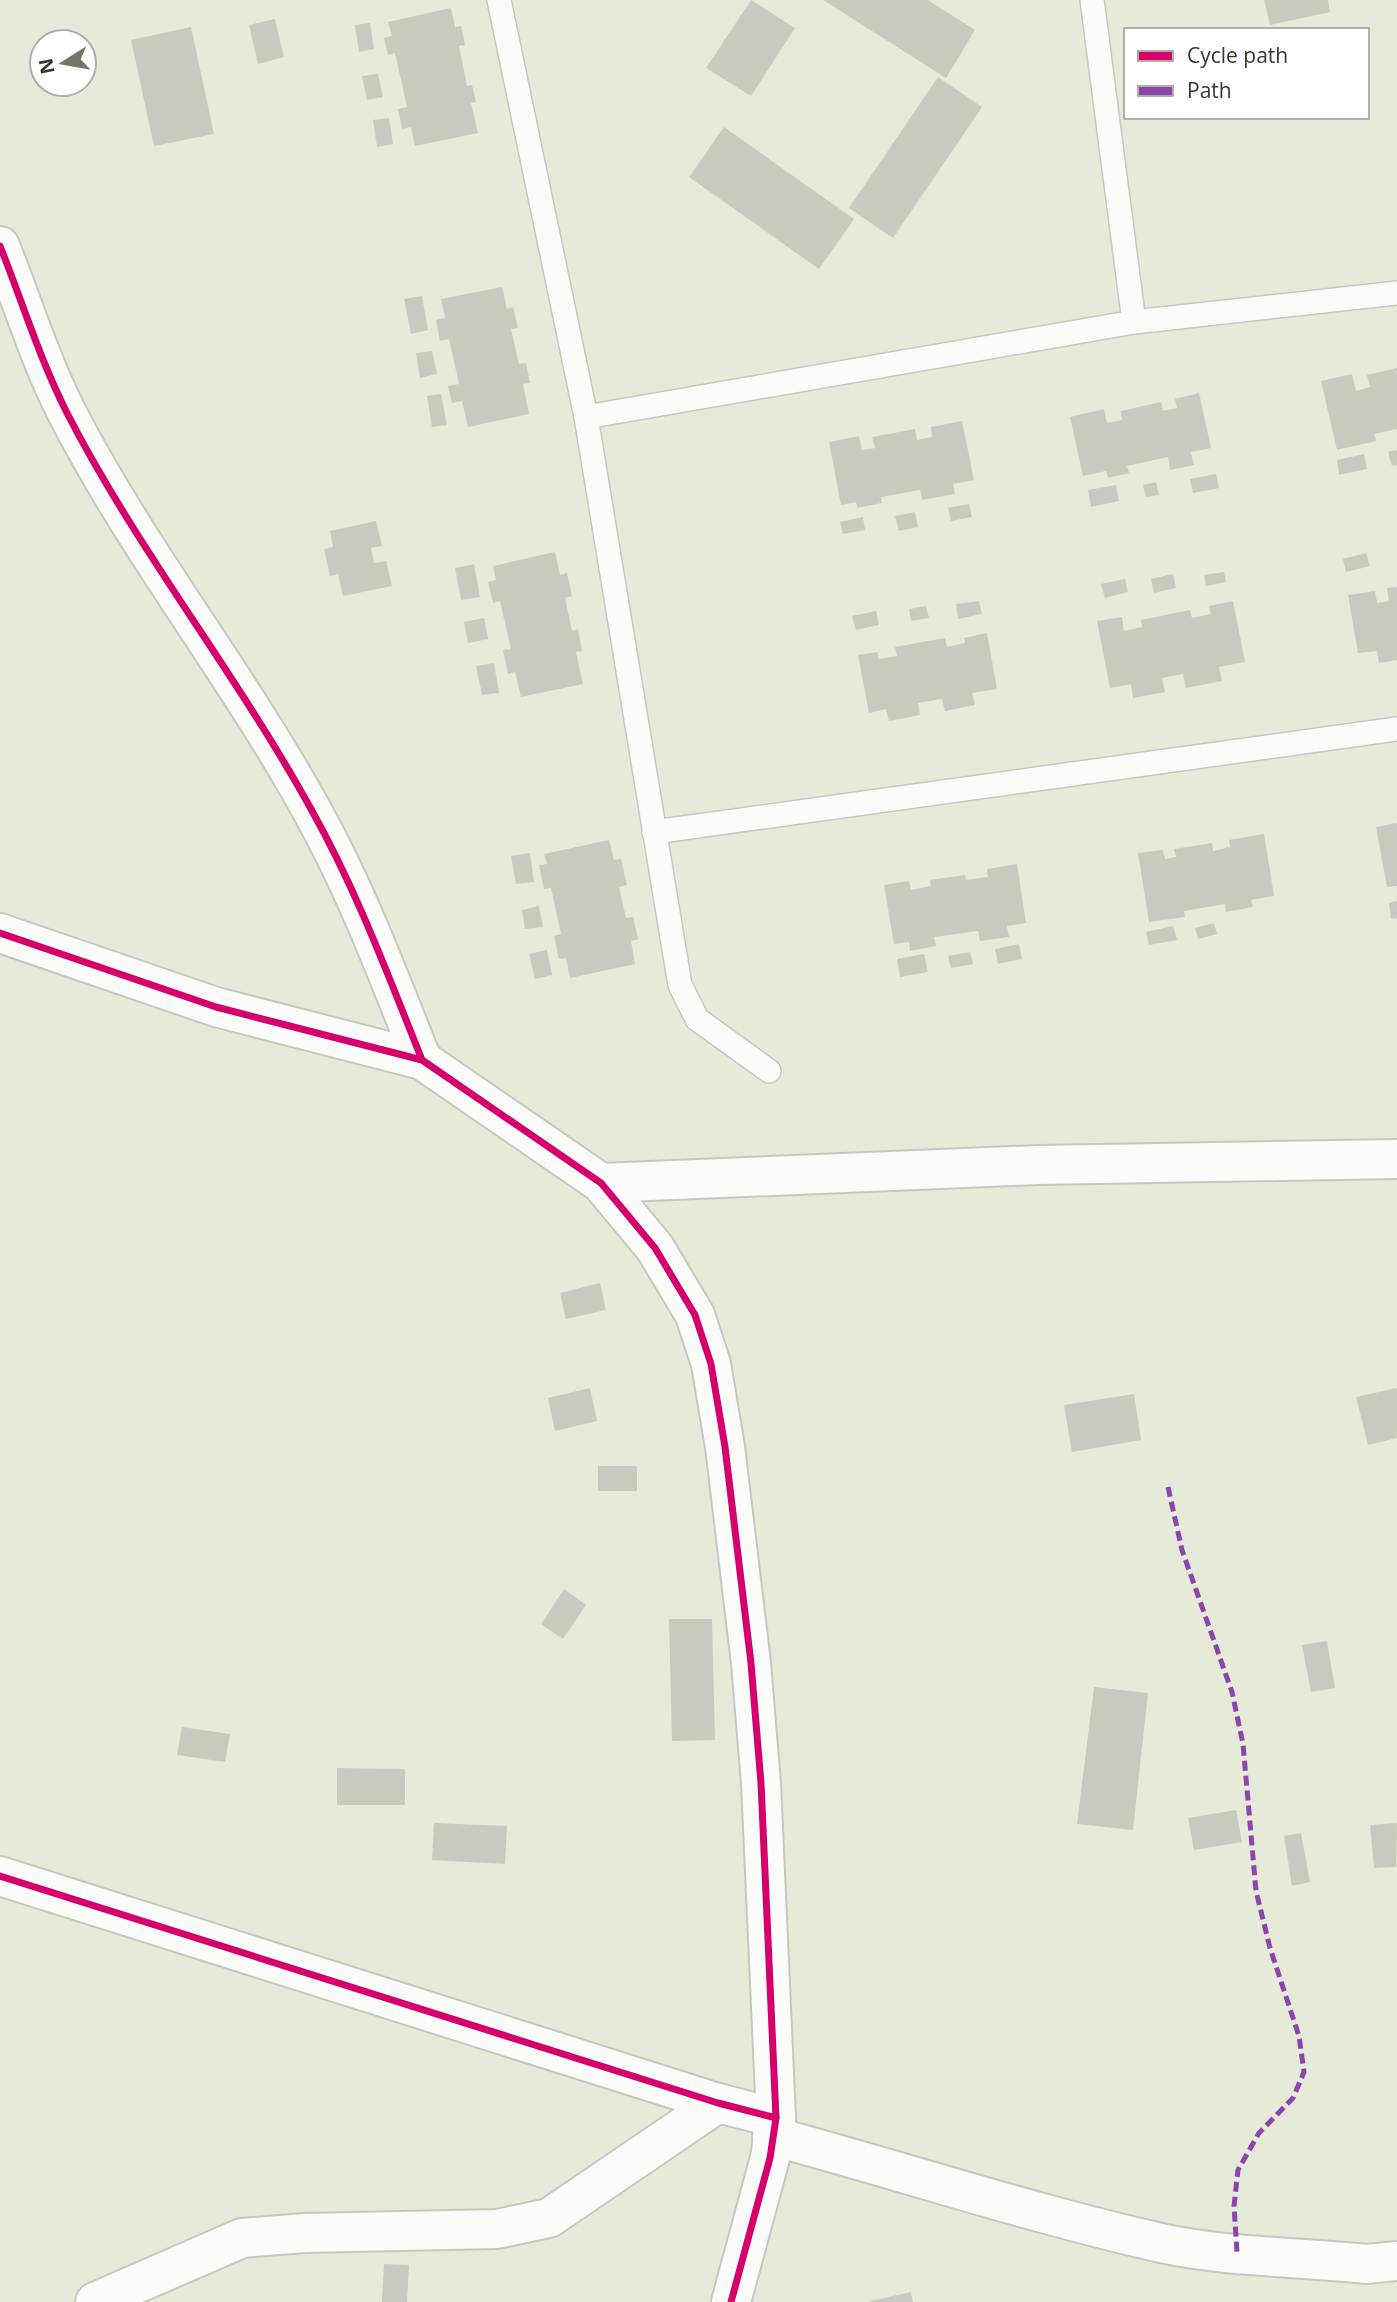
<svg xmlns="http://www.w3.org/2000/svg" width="1397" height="2302" font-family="'Open Sans',sans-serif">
<rect width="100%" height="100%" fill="#e6ebd9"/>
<g fill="#c7cbbd">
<path d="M751 0 795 28 751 96 706 68Z"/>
<path d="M823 0H928L975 30 946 78Z"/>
<path d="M1264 0H1328L1330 12 1270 25Z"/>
<path d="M451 8 455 27 461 26 465 45 459 46 467 86 472 85 476 102 471 103 478 133 415 146 411 127 402 129 398 109 407 107 395 53 388 55 384 38 392 36 388 22Z"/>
<path d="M275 19 284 57 258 64 249 25Z"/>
<path d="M370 23 374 49 359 52 355 25Z"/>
<path d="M191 27 214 134 154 146 131 40Z"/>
<path d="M378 74 383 97 367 100 362 76Z"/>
<path d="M938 77 982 107 893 238 849 208Z"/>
<path d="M389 118 393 144 377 147 373 120Z"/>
<path d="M724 127 854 219 819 269 689 177Z"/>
<path d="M502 287 507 309 513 307 518 328 511 329 519 364 526 363 530 383 523 384 529 414 468 427 462 401 452 403 448 386 459 384 449 339 440 341 436 320 445 318 441 299Z"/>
<path d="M422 296 428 330 411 334 404 299Z"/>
<path d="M432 351 437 374 420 378 416 353Z"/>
<path d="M1397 368V429L1374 434 1376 441 1337 450 1321 381 1352 374 1356 391 1370 387 1367 375Z"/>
<path d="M1199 393 1211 448 1191 452 1194 465 1170 470 1168 457 1127 466 1129 473 1108 478 1106 471 1083 476 1070 417 1104 409 1107 423 1122 420 1121 411 1161 402 1163 411 1177 408 1175 399Z"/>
<path d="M441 394 447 425 432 427 427 396Z"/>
<path d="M962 421 974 480 953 484 955 494 922 500 920 490 881 497 882 503 857 508 856 502 841 505 829 442 859 436 862 450 875 448 872 437 915 429 917 440 932 437 931 427Z"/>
<path d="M1397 450V465L1392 466 1388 452Z"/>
<path d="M1364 454 1367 469 1339 475 1337 460Z"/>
<path d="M1216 474 1219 488 1193 493 1190 479Z"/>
<path d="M1156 482 1159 495 1146 497 1143 485Z"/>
<path d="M1116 485 1119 501 1091 507 1088 490Z"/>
<path d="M969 504 972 517 951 521 948 508Z"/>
<path d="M915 512 918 527 899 531 895 516Z"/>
<path d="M863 517 865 530 843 534 840 522Z"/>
<path d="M376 521 382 546 371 548 374 563 386 561 392 586 343 596 338 574 330 576 324 549 333 547 330 531Z"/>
<path d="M555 552 560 575 567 573 572 596 565 598 572 631 578 629 582 651 576 652 583 684 521 697 515 672 508 674 503 650 511 649 500 601 493 603 488 582 496 580 493 566Z"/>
<path d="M1366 553 1370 566 1346 572 1343 559Z"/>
<path d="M474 564 480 597 461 600 455 568Z"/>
<path d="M1224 572 1226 582 1206 586 1204 575Z"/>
<path d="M1173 574 1176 588 1154 593 1151 579Z"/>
<path d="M1125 579 1128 592 1105 598 1101 584Z"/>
<path d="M1397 587V660L1379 663 1377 651 1358 653 1348 595 1375 591 1377 603 1389 601 1387 588Z"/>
<path d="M979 601 982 614 958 619 956 604Z"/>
<path d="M1233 601 1245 662 1219 667 1222 681 1186 688 1183 674 1162 678 1165 692 1133 698 1131 684 1110 688 1097 621 1122 617 1124 631 1142 627 1141 620 1190 610 1192 618 1211 614 1209 606Z"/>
<path d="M926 606 929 618 911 621 909 609Z"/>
<path d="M876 611 879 625 856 630 852 616Z"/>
<path d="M484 618 488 639 468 643 464 622Z"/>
<path d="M987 633 997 689 972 693 975 705 945 711 942 699 918 703 920 715 889 721 886 709 869 713 858 655 877 652 879 659 897 656 895 647 945 638 947 647 965 643 964 638Z"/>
<path d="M494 663 499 693 482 695 476 666Z"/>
<path d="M1397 823V886L1387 887 1376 827Z"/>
<path d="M1264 834 1274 896 1251 900 1253 907 1226 912 1225 904 1184 911 1185 917 1149 922 1138 853 1163 850 1165 859 1176 857 1174 849 1212 843 1213 851 1230 847 1229 840Z"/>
<path d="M609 840 614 860 621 859 627 885 619 887 626 918 633 917 638 939 631 941 635 964 570 978 566 958 559 959 554 936 561 934 551 888 544 889 539 865 547 864 544 854Z"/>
<path d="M530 853 534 882 516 884 511 856Z"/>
<path d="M1017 864 1026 923 1007 926 1009 937 980 941 978 931 934 937 936 946 910 951 909 942 894 944 884 885 909 881 911 890 931 886 930 880 965 875 966 880 988 877 987 869Z"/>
<path d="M1397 901V918L1391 919 1389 903Z"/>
<path d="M539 906 543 927 525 929 522 910Z"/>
<path d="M1214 923 1217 934 1198 939 1195 928Z"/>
<path d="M1173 926 1177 940 1149 945 1146 932Z"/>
<path d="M1019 944 1022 959 998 964 995 949Z"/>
<path d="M547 950 552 975 535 979 529 954Z"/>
<path d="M970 952 973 964 951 968 948 956Z"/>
<path d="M924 954 928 972 900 977 897 959Z"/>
<path d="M600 1283 606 1310 566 1319 560 1293Z"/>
<path d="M590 1388 597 1421 555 1431 548 1398Z"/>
<path d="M1397 1388V1438L1368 1445 1356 1397Z"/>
<path d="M1134 1394 1141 1440 1072 1452 1064 1405Z"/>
<rect x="598" y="1466" width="39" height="25"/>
<path d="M564 1589 586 1605 563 1639 541 1624Z"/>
<path d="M669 1619H712L715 1740 672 1741Z"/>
<path d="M1327 1641 1335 1688 1311 1692 1302 1645Z"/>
<path d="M1094 1687 1148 1693 1133 1830 1077 1824Z"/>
<path d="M182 1727 230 1734 225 1762 177 1755Z"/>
<path d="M337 1768 405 1769V1805H337Z"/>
<path d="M1236 1810 1242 1842 1194 1850 1188 1818Z"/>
<path d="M434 1823 507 1826 505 1864 432 1860Z"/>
<path d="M1397 1823 1396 1867 1374 1868 1370 1825Z"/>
<path d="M1301 1833 1310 1882 1292 1886 1284 1836Z"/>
<path d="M384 2264 409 2265 407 2302H382Z"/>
<path d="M911 2292 913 2302H870V2301Z"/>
</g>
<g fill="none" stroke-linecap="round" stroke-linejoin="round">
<g stroke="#c5c9bb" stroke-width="26">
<g id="service">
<path d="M499 0 586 417 680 985 697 1019 769 1071"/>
<path d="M1092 0 1134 322"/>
<path d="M586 417 1134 322 1397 293"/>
<path d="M654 832 1397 729"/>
</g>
</g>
<g stroke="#c5c9bb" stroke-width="42">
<g id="minor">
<path d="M0 246C22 301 40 360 67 413 138 551 236 673 311 809 356 889 388 975 422 1060"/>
<path d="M601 1183 1038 1165 1397 1159"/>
<path d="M0 1876 718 2103 776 2118"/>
<path d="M772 2136C902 2171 1029 2213 1161 2243 1224 2257 1301 2257 1367 2264L1397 2261"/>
<path d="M95 2302 242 2238 305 2233 497 2229 549 2218 718 2103"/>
</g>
</g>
<g stroke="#c5c9bb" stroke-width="42">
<path id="tertiary" d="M0 933 216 1007 422 1060 601 1183 655 1248 695 1315 711 1364 725 1447 751 1663 761 1783 776 2118 770 2158 731 2302"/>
</g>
<use href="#service" stroke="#fbfcf9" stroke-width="23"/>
<use href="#minor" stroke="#fbfcf9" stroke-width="38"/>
<use href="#tertiary" stroke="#fbfcf9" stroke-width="38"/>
<path stroke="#8e44ad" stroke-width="5" stroke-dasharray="10 5" stroke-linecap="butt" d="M1168 1487 1182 1550 1232 1692 1243 1744 1256 1891 1270 1948 1299 2036 1304 2072 1293 2098 1259 2133 1238 2170 1234 2206 1237 2252"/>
<g stroke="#fff" stroke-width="11">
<g id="cycleway">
<path d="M0 246C22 301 40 360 67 413 138 551 236 673 311 809 356 889 388 975 422 1060"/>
<path d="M0 933 216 1007 422 1060 601 1183 655 1248 695 1315 711 1364 725 1447 751 1663 761 1783 776 2118 770 2158 731 2302"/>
<path d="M0 1876 718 2103 776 2118"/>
</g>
</g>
<use href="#cycleway" stroke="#d6006c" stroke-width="7"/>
</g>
<rect x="1124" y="28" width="245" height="91" fill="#ffffff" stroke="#aeafaa" stroke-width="2"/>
<rect x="1138" y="51" width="35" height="10" fill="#d6006c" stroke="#aeafaa" stroke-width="2"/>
<text x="1187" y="63" font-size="21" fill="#35382b">Cycle path</text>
<rect x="1138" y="86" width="35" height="10" fill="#8e44ad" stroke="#aeafaa" stroke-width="2"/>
<text x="1187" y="98" font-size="21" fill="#35382b">Path</text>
<g transform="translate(63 63) rotate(259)"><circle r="33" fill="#ffffff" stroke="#aeafaa" stroke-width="2"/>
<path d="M0-5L12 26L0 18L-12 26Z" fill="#737768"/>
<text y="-10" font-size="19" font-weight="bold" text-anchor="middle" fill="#35382b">N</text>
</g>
</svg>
